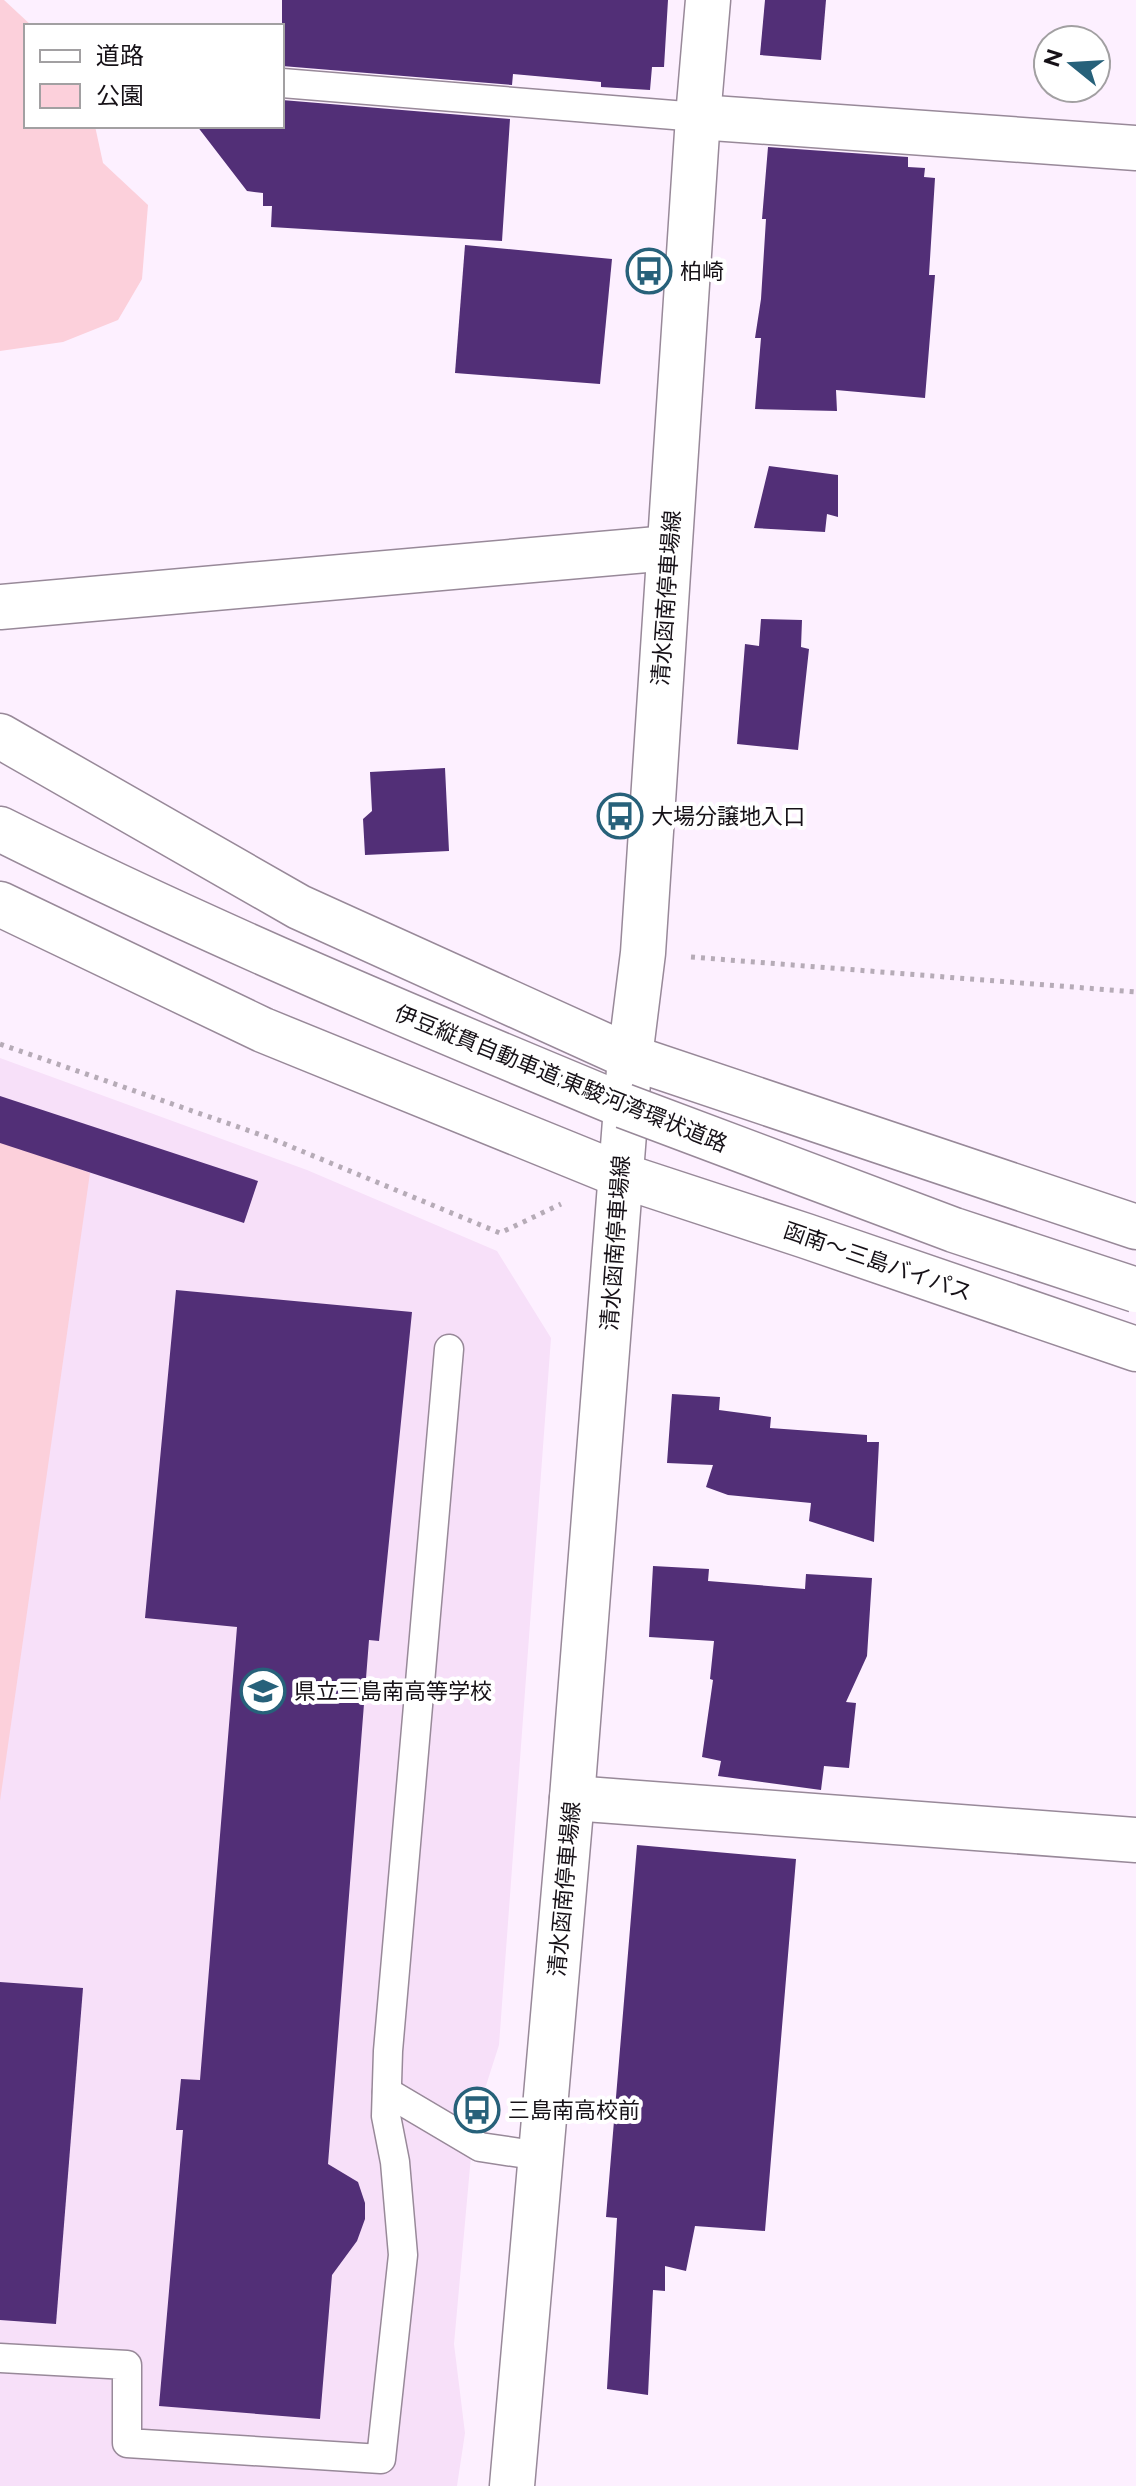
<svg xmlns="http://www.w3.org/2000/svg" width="1136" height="2486" font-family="Raleway,'Noto Sans JP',sans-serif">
<rect width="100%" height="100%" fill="#fdf0ff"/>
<path fill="#f7e0f9" d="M0 1058 307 1170 497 1251 551 1338 499 2045 474 2123 454 2344 465 2433 457 2486H0Z"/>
<g fill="#fcd0db">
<path d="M0 0H4L32 26H26V126H95L103 163 148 205 142 279 118 320 63 342 0 351Z"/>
<path d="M0 1139 90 1173 0 1801Z"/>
</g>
<g fill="#522f77">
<path d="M282 0H668L664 67H652L650 90 601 87V82L513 74 512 85 282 66Z"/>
<path d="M765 0H826L821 60 760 55Z"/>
<path d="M282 100 510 119 502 241 271 227 272 206H263V193L247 191 197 126H282Z"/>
<path d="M768 147 908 157V167L925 168 924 177 935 178 929 275H935L925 398 836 390 837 411 755 409 761 338H755L761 299 766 219H762Z"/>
<path d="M465 245 612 259 600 384 455 373Z"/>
<path d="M769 466 838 475V517L827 514 825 532 754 528Z"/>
<path d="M761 619 802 620 801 647 809 649 798 750 737 744 745 644 759 646Z"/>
<path d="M445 768 449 851 365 855 363 819 372 811 370 772Z"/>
<path d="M0 1096 258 1181 244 1223 0 1143Z"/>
<path d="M176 1290 412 1312 379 1641 369 1640 328 2164 358 2182 365 2203V2219L357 2241 332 2275 320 2419 159 2406 183 2130H176L181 2079 200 2080 237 1627 145 1618Z"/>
<path d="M672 1394 720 1397 719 1410 771 1417 770 1428 867 1435V1442H879L874 1542 809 1521 811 1503 728 1495 706 1487 713 1465 667 1463Z"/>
<path d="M653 1566 709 1569 708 1581 805 1589 806 1574 872 1578 867 1656 846 1702 856 1703 849 1768 824 1766 821 1790 718 1776 721 1761 702 1757 713 1680 710 1679 714 1641 649 1637Z"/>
<path d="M637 1845 796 1859 765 2231 695 2226 686 2271 665 2266V2291L653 2290 648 2395 607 2389 617 2218 606 2217Z"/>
<path d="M0 1982 83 1988 56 2324 0 2320Z"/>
</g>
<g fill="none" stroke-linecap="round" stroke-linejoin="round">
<g stroke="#988999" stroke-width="31">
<g id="service">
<path d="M282 83 698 117"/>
<path d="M387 2092 480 2147 540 2156"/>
<path d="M0 2358 127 2365V2443L381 2459 403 2255 395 2162 386 2116 388 2051 449 1349"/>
</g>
</g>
<g stroke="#988999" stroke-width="47">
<g id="minor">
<path d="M698 117 1136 148"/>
<path d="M572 1798 1136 1840"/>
</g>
</g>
<g stroke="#988999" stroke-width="47">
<path id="tertiary" d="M0 607 669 548"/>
</g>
<g stroke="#988999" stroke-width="47">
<path id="secondary" d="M512 2486 572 1798 630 1057 643 953 698 117 708 0"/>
</g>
<g stroke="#988999" stroke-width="47">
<g id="trunk">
<path d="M630 1057 1136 1227"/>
<path d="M620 1175 806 1236 1136 1349"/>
</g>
</g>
<g stroke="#988999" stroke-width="47">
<g id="motorway">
<path d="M0 736 299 907 630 1057"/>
<path d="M0 829C204 931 414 1019 624 1106"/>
<path d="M0 904 263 1030 620 1175"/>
</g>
</g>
<g stroke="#b6abb7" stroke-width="5" stroke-dasharray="4 6" stroke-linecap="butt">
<path d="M691 957 1136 992"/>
<path d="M0 1044 270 1138 500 1233 561 1204"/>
</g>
<use href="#service" stroke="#fff" stroke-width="28"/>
<use href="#minor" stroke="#fff" stroke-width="44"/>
<use href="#tertiary" stroke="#fff" stroke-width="44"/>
<use href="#secondary" stroke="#fff" stroke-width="44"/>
<use href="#trunk" stroke="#fff" stroke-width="44"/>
<use href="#motorway" stroke="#fff" stroke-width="44"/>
<g stroke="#988999" stroke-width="47" stroke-linecap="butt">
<path id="motorway-bridge" d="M624 1106 954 1230 1136 1290"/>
</g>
<use href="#motorway-bridge" stroke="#fff" stroke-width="44"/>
</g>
<defs>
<g id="bus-ring" transform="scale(2.3)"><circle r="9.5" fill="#fff" stroke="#27617a" stroke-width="1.5"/><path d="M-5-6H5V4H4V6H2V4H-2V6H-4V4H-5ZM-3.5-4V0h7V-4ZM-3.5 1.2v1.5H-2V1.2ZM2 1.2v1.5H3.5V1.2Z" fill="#27617a"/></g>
<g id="school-ring" transform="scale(2.3)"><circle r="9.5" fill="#fff" stroke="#27617a" stroke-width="1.5"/><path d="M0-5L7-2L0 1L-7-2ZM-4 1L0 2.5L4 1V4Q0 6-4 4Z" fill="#27617a"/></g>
</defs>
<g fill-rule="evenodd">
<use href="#bus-ring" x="649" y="271"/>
<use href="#bus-ring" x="620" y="816"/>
<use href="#school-ring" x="263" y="1691"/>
<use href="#bus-ring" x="477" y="2110"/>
</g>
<g text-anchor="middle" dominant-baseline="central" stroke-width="8" stroke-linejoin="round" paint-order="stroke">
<g font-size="22" fill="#161117" stroke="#fff" text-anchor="start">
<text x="680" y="271">柏崎</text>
<text x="651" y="816">大場分譲地入口</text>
<text x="294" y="1691">県立三島南高等学校</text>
<text x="508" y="2110">三島南高校前</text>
</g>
<g font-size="22" fill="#161117" stroke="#fff">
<text transform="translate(666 598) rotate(-86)">清水函南停車場線</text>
<text transform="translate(561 1078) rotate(22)">伊豆縦貫自動車道;東駿河湾環状道路</text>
<text transform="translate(615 1243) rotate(-86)">清水函南停車場線</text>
<text transform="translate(878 1261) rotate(19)">函南～三島バイパス</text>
<text transform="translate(564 1889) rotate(-85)">清水函南停車場線</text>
</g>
</g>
<rect x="24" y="24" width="260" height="104" fill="#ffffff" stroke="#a2a0a2" stroke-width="2"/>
<rect x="40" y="50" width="40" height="12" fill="#ffffff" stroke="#a2a0a2" stroke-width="2"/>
<text x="96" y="64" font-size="24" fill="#161117">道路</text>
<rect x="40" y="84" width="40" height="24" fill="#fcd0db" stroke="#a2a0a2" stroke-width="2"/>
<text x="96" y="104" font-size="24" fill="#161117">公園</text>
<g transform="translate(1072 64) rotate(288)"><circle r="38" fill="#ffffff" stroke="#a2a0a2" stroke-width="2"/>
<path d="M0-6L14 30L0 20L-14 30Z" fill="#27617a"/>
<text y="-12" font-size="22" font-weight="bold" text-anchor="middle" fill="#161117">N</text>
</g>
</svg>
